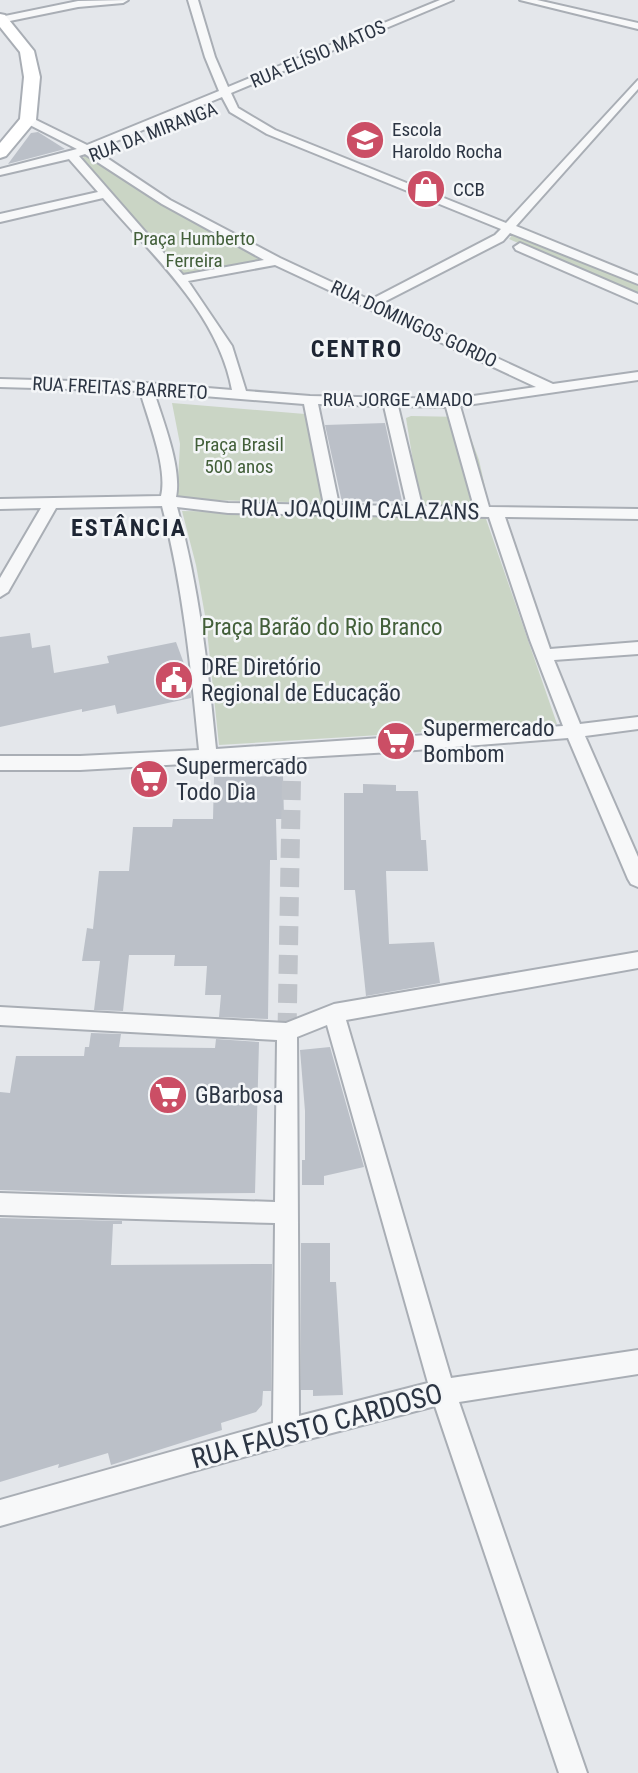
<svg xmlns="http://www.w3.org/2000/svg" width="638" height="1773" font-family="'Roboto Condensed',sans-serif">
<rect width="100%" height="100%" fill="#e4e7eb"/>
<g fill="#cad5c5">
<path d="M90 154 98 159 277 261 181 284 78 160Z"/>
<path d="M514 233 638 283V296L509 239Z"/>
<path d="M172 403 305 414 323 503 177 499 180 444Z"/>
<path d="M411 416 463 417 479 460 489 505H420L406 418Z"/>
<path d="M182 511 485 516 557 724 219 745 206 621 196 565Z"/>
</g>
<g fill="#bbc0c8">
<path d="M38 132 65 149 8 164 31 133Z"/>
<path d="M385 423 402 501 342 502 325 425Z"/>
<path d="M30 633 32 648 50 645 54 673 109 663 107 656 176 642 189 677 191 698 117 714 115 705 82 712V709L0 727V637Z"/>
<path d="M283 776 284 819H276L277 860H270L268 1019 219 1017 221 995H205L207 966H174L175 955H129L123 1011 94 1010 100 961H82L87 928 93 929 99 871H129L133 827H172L173 819H213L214 777Z"/>
<path d="M363 784 396 785V791H418L421 840H426L428 871H386L389 944 434 942 440 983 366 996 355 890H344V793H363Z"/>
<path d="M91 1033 121 1034 119 1047 215 1048 216 1039 259 1042 255 1193 124 1194 0 1190V1092L10 1093 16 1056H84L85 1047H89Z"/>
<path d="M330 1047 364 1167 324 1176V1185H302V1160H305V1111L300 1050Z"/>
<path d="M0 1218 122 1221V1224H113L111 1265 272 1264 271 1391H263L262 1405 256 1412 221 1423 222 1430 111 1465 108 1453 58 1468 59 1464 0 1482Z"/>
<path d="M301 1243H330V1282H336L343 1395 313 1396V1390H301Z"/>
</g>
<g fill="none" stroke-linecap="round" stroke-linejoin="round">
<path stroke="#bfc3c9" stroke-width="19" stroke-dasharray="19 10" stroke-linecap="butt" d="M287 1032 292 750"/>
<g stroke="#a9aeb5" stroke-width="4">
<g id="street">
<path d="M128 0 123 3 78 7 0 23V17L78 1Z"/>
<path d="M188 0H198L215 57 228 87 440 0H453L231 93 238 108 275 130 506 223 638 80V89L516 226 638 276V284L510 233 503 241 380 304 553 384 638 372V380L460 406 489 507 638 509V519L505 517 550 649 638 642V654L554 660 580 724 638 717V729L585 736 638 857V887L631 884 628 879 568 738 391 752 80 770H0V756H80L199 750C191 667 183 587 162 506L56 508 8 592 0 597V578L41 508 0 509V499L161 496C168 468 148 420 140 391L0 387V379L146 383 232 390C218 313 152 255 103 198L0 222V214L98 192 69 159 0 175V169L77 149 24 122V118H32L87 145 219 91 205 57ZM222 97 230 112 267 134 501 229 495 235 370 300 280 258 170 200 95 150ZM85 154 162 204 264 260 183 275 79 156ZM275 265 536 387 452 399 310 396 246 391 232 346 188 281ZM154 392 304 404 324 505 228 503 176 497C182 468 163 421 154 392ZM318 404 384 406 407 506 339 505ZM398 406 446 407 474 507 422 506ZM177 507 228 513 489 517 530 640 563 726 216 749C208 667 199 587 177 507Z"/>
<path d="M520 0H537L638 23V29Z"/>
<path d="M520 243 638 294V303L516 250 514 247Z"/>
<path d="M638 952V968L346 1020 451 1378 638 1350V1374L459 1402 587 1773H559L435 1406 286 1445 0 1526V1500L273 1423 275 1223 0 1215V1193L275 1202 277 1040 0 1025V1007L286 1023 334 1004ZM327 1025 428 1383 299 1416 297 1037Z"/>
</g>
</g>
<g stroke="#a9aeb5" stroke-width="4">
<path id="secondary" d="M0 14 5 15 34 51 40 77 36 120 6 156 0 158V143L20 119 24 77 20 52 0 27Z"/>
</g>
<use href="#street" fill="#f7f8f9" fill-rule="evenodd"/>
<use href="#secondary" fill="#fff" fill-rule="evenodd"/>
</g>
<defs>
<g id="school-disc" transform="scale(2.0125)"><circle r="9.5" fill="#cb4e65" stroke="#f4f6f8"/><path d="M0-5L7-2L0 1L-7-2ZM-4 1L0 2.5L4 1V4Q0 6-4 4Z" fill="#fff"/></g>
<g id="shop-disc" transform="scale(2.0125)"><circle r="9.5" fill="#cb4e65" stroke="#f4f6f8"/><path d="M-5-2.5h2.3a2.7 3.5 0 0 1 5.4 0H5L5.5 6h-11ZM-1.5-2.5h3a1.5 2.3 0 0 0-3 0Z" fill="#fff"/></g>
<g id="civic-disc" transform="scale(2.0125)"><circle r="9.5" fill="#cb4e65" stroke="#f4f6f8"/><path d="M-.6-6.5H3V-4.5H.6V-3L4-1V1h2V6H-6V1h2V-1L-.6-3ZM-1.2 2.5V6h2.4V2.5Z" fill="#fff"/></g>
<g id="supermarket-disc" transform="scale(2.0125)"><circle r="9.5" fill="#cb4e65" stroke="#f4f6f8"/><path d="M-6-5.5h2.5l.6 2H6L4.5 2H-2.5L-4.4-4H-6ZM-1.5 3.2a1.3 1.3 0 1 0 .1 0ZM3 3.2a1.3 1.3 0 1 0 .1 0Z" fill="#fff"/></g>
</defs>
<g fill-rule="evenodd">
<use href="#school-disc" x="365" y="140"/>
<use href="#shop-disc" x="426" y="189"/>
<use href="#civic-disc" x="174" y="680"/>
<use href="#supermarket-disc" x="396" y="741"/>
<use href="#supermarket-disc" x="149" y="779"/>
<use href="#supermarket-disc" x="168" y="1095"/>
</g>
<g text-anchor="middle" dominant-baseline="central" stroke-width="5" stroke-linejoin="round" paint-order="stroke">
<g font-size="19" fill="#2c3543" stroke="#f4f6f8">
<text transform="translate(318 54) rotate(-23)">RUA ELÍSIO MATOS</text>
<text transform="translate(153 132) rotate(-21)">RUA DA MIRANGA</text>
<text transform="translate(414 324) rotate(25)">RUA DOMINGOS GORDO</text>
<text transform="translate(120 388) rotate(3)">RUA FREITAS BARRETO</text>
<text x="398" y="399">RUA JORGE AMADO</text>
</g>
<g font-size="19" fill="#2c3543" stroke="#f4f6f8" text-anchor="start">
<text x="392" y="129">Escola<tspan x="392" dy="22">Haroldo Rocha</tspan></text>
<text x="453" y="189">CCB</text>
</g>
<g font-size="19" fill="#425f39" stroke="#f4f6f8">
<text x="194" y="238">Praça Humberto<tspan x="194" dy="22">Ferreira</tspan></text>
<text x="239" y="444">Praça Brasil<tspan x="239" dy="22">500 anos</tspan></text>
</g>
<g font-size="23" fill="#2c3543" stroke="#f4f6f8">
<text transform="translate(360 510) rotate(1)">RUA JOAQUIM CALAZANS</text>
</g>
<g font-size="23" fill="#425f39" stroke="#f4f6f8">
<text x="322" y="627">Praça Barão do Rio Branco</text>
</g>
<g font-size="23" fill="#2c3543" stroke="#f4f6f8" text-anchor="start">
<text x="201" y="667">DRE Diretório<tspan x="201" dy="26">Regional de Educação</tspan></text>
<text x="423" y="728">Supermercado<tspan x="423" dy="26">Bombom</tspan></text>
<text x="176" y="766">Supermercado<tspan x="176" dy="26">Todo Dia</tspan></text>
<text x="195" y="1095">GBarbosa</text>
</g>
<g font-size="24" font-weight="bold" letter-spacing="2" fill="#1e2634" stroke="#f4f6f8">
<text x="357" y="349">CENTRO</text>
<text x="129" y="528">ESTÂNCIA</text>
</g>
<g font-size="28" fill="#2c3543" stroke="#f4f6f8">
<text transform="translate(317 1426) rotate(-15)">RUA FAUSTO CARDOSO</text>
</g>
</g>
</svg>
